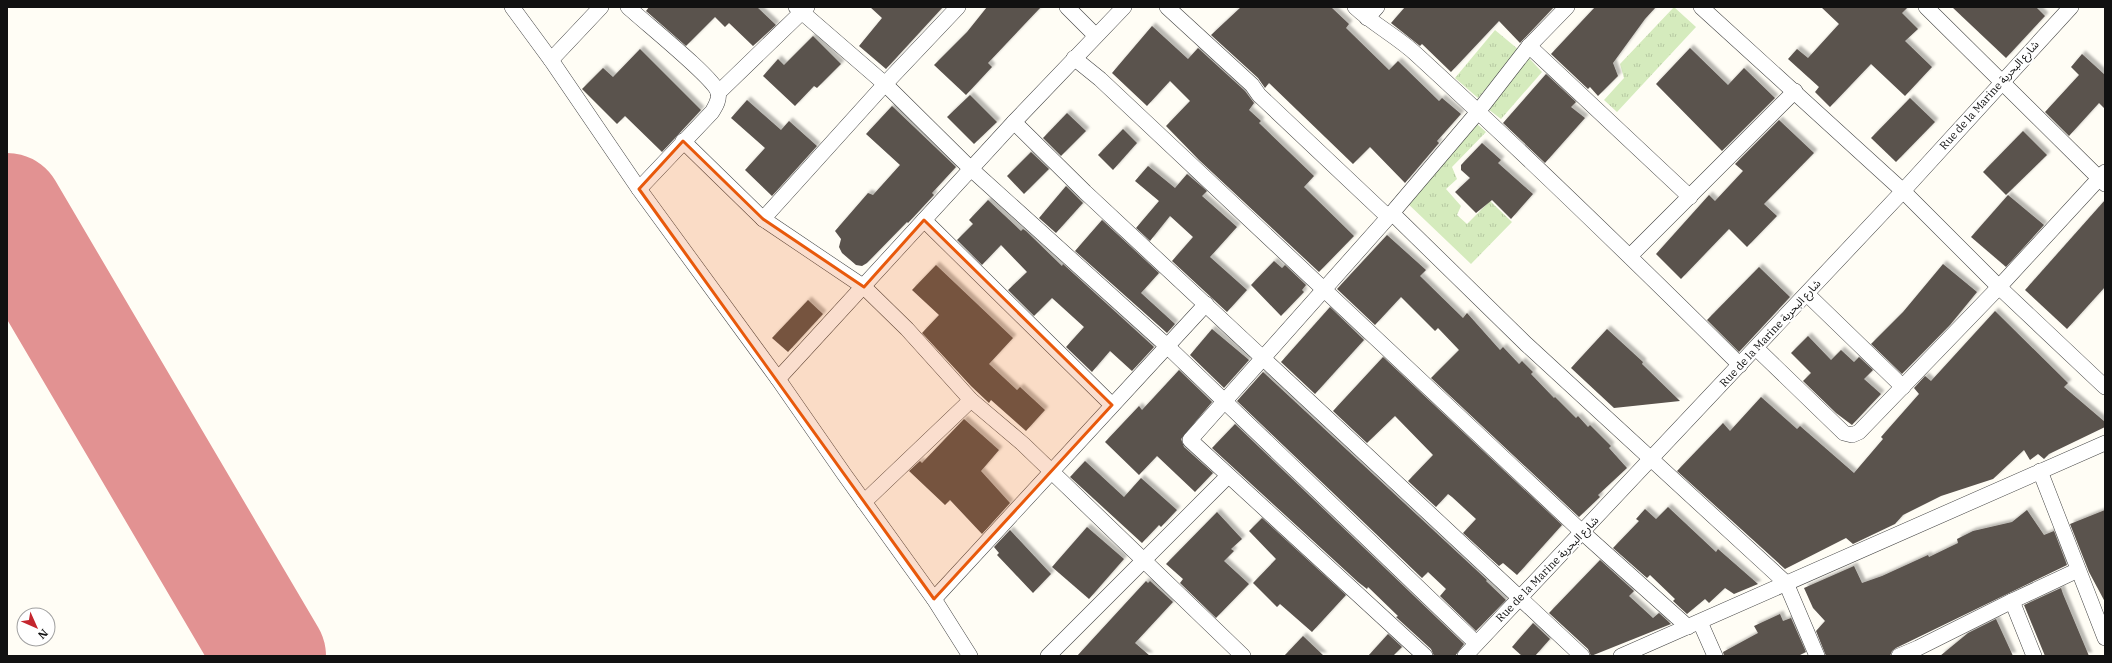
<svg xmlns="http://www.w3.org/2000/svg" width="2112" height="663" font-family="'IBM Plex Serif','Noto Sans Arabic',serif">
<defs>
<pattern id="grass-tufts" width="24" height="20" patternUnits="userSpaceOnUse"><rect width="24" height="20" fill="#d5ebbd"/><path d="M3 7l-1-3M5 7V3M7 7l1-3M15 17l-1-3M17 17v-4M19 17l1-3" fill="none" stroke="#b6c8a1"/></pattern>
<filter id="shadow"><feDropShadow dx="3.5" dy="-3.5" stdDeviation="1" flood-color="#0004"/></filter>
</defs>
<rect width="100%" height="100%" fill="#fffdf5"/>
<g fill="url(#grass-tufts)">
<path d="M1674 7 1696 27 1617 112 1604 100 1624 78 1620 64Z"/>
<path d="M1495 30 1519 50 1478 98 1455 78Z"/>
<path d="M1528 57 1542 72 1501 119 1488 109Z"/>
<path d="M1476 123 1486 132 1452 167 1457 179 1446 189 1461 206 1457 215 1467 224 1490 201 1512 222 1471 264 1404 200Z"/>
</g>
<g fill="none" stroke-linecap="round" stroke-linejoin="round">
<path stroke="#e29292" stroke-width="112" d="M7 209 270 656"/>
</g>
<g fill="#5a524d" filter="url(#shadow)">
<path d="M649 7H757L776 25 753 46 729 23 725 27 715 17 686 46 646 11Z"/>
<path d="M870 7H943L886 69 859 46 882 18Z"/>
<path d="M987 7H1041L988 63 992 67 966 95 934 65 967 32Z"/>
<path d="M1241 7H1331L1349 24 1346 28 1389 70 1398 61 1439 101 1442 98 1461 114 1437 141 1439 143 1405 183 1370 147 1353 164 1269 83 1265 88 1258 78 1211 35Z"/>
<path d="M1405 7H1554L1520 43 1499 21 1451 72 1422 44 1420 46 1391 23Z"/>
<path d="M1595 7H1656L1645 19 1613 63 1618 76 1598 96 1590 87 1588 89 1551 54Z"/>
<path d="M1821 7H1908L1902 13 1918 29 1905 41 1932 67 1905 96 1871 64 1830 107 1815 92 1819 87 1788 59 1797 49 1808 58 1839 24Z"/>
<path d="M1952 7H2036L2045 16 2006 58Z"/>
<path d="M1152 26 1188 59 1198 48 1245 91 1254 103 1249 110 1261 121 1259 123 1314 176 1304 187 1354 236 1319 272 1199 160 1166 126 1190 101 1170 81 1147 106 1112 73Z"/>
<path d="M813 36 841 64 817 88 814 86 795 106 763 76 778 59 784 65Z"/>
<path d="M1690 48 1728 85 1744 68 1775 98 1722 151 1656 84Z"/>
<path d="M640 49 701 110 662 152 625 116 617 124 582 89 603 68 613 77Z"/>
<path d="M2082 54 2105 75V109L2099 103 2069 136 2045 112 2079 75 2071 67Z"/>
<path d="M1546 74 1576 102 1571 107 1585 118 1545 163 1503 123Z"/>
<path d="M970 95 997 122 974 144 947 117Z"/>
<path d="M1910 98 1935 122 1896 162 1871 138Z"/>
<path d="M747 100 781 130 789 121 817 146 772 196 745 170 765 148 731 118Z"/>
<path d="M892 106 956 167 932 193 934 195 908 223 907 222 867 263 862 266 856 265 842 253 839 247 841 239 835 231 868 193 873 195 900 165 866 134Z"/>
<path d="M1067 113 1086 131 1061 156 1043 138Z"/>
<path d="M1779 120 1814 153 1764 204 1777 216 1747 247 1729 229 1681 279 1656 254 1709 195 1715 201 1743 171 1735 164Z"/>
<path d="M1123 129 1137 143 1113 170 1098 155Z"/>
<path d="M2023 131 2047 155 2006 195 1983 172Z"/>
<path d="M1482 143 1501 160 1498 163 1533 194 1511 219 1492 200 1476 213 1455 192 1470 178 1461 170V165Z"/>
<path d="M1031 152 1049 169 1024 194 1007 176Z"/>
<path d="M1148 166 1175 188 1187 174 1207 191 1202 196 1237 227 1210 257 1247 290 1227 312 1172 261 1193 237 1170 216 1150 241 1136 228 1159 201 1135 181Z"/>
<path d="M1066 186 1083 203 1056 233 1039 218Z"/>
<path d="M2008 195 2044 225 2006 267 1971 237Z"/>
<path d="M988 200 1021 231 1023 229 1026 231 1062 266 1063 264 1154 347 1132 371 1110 351 1092 372 1066 347 1084 327 1052 298 1034 316 1008 290 1027 272 1001 245 982 265 957 240 973 224 969 220Z"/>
<path d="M2105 200V287L2067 329 2025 290Z"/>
<path d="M1102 220 1159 273 1141 293 1175 324 1167 333 1075 251Z"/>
<path d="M1387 235 1426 270 1420 276 1463 318 1467 313 1500 350 1503 347 1519 364 1522 361 1533 372 1531 374 1554 398 1555 397 1576 418 1578 416 1588 427 1590 425 1611 446 1609 448 1627 468 1598 495 1600 497 1579 517 1431 378 1459 350 1438 328 1435 331 1401 297 1375 325 1337 289Z"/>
<path d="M1274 261 1282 268 1285 265 1306 285 1302 290 1304 292 1281 316 1251 285Z"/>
<path d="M1943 264 1977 292 1950 325 1902 374 1871 344 1903 312Z"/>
<path d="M936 265 1013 338 989 364 1017 390 1020 387 1045 410 1026 431 991 400 989 403 971 386 922 333 939 315 912 290Z"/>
<path d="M1759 267 1790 297 1739 352 1707 320Z"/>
<path d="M808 300 823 314 788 352 772 338Z"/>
<path d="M1330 307 1364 340 1315 394 1281 362Z"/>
<path d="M1995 311 2068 383 2064 387 2105 422V427L2049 454 2044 459 2038 454 2030 460 2024 450 1993 479 1941 496 1903 515 1895 524 1853 544 1846 538 1785 569 1677 471 1723 423 1730 431 1761 397 1797 429 1800 426 1854 473 1883 439 1881 437 1919 394 1914 388 1925 376 1931 381Z"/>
<path d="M1212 329 1249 360 1224 388 1190 355Z"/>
<path d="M1607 329 1643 362 1642 364 1680 401 1614 408 1571 368Z"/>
<path d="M1808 336 1831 360 1841 350 1854 362 1859 357 1873 370 1864 379 1881 394 1852 425 1836 413 1803 381 1811 373 1791 353Z"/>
<path d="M1383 357 1562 525 1517 575 1503 563 1499 566 1463 533 1476 519 1452 497 1448 494 1436 507 1408 481 1433 455 1395 416 1367 443 1333 411Z"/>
<path d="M1179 370 1212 402 1181 439 1184 447 1213 473 1195 492 1157 456 1139 475 1105 442 1139 406 1142 410Z"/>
<path d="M1263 372 1487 580 1486 581 1506 600 1476 631 1440 596 1446 589 1428 572 1422 578 1237 401Z"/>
<path d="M964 419 999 450 981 471 1010 503 982 534 950 500 945 505 909 471 920 461 922 463Z"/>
<path d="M1235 424 1464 644 1455 656H1434L1431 649 1396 617 1398 616 1368 587 1367 589 1358 582 1212 448Z"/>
<path d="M1085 461 1124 497 1141 478 1177 510 1161 527 1159 525 1142 543 1070 477Z"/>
<path d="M1668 507 1716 552 1718 549 1758 584 1734 594 1725 588 1709 603 1705 599 1687 614 1673 601 1675 599 1650 575 1647 578 1613 548 1639 521 1636 519 1645 509 1656 519Z"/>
<path d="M2027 510 2044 535 2054 531 2067 565 1896 648 1892 651 1890 656H1826L1816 631 1825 621 1813 608 1804 588 1854 566 1862 583 1882 576 1928 555 1929 557 1958 543 1957 539 1973 531 2012 522Z"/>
<path d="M2105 510V602L2089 572 2070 524Z"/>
<path d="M1217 512 1242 539 1231 549 1234 551 1224 561 1249 584 1216 618 1180 583 1183 579 1166 564Z"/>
<path d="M1262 518 1346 595 1312 632 1280 604 1277 607 1253 583 1276 559 1249 531Z"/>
<path d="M1087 527 1124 559 1089 599 1052 567Z"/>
<path d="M1010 530 1051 574 1033 593 997 555 999 553 994 547Z"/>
<path d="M1600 560 1634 591 1629 596 1653 618 1659 613 1671 624 1591 656 1588 649 1549 613Z"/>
<path d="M1146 581 1148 583 1150 581 1173 602 1135 643 1150 656H1077Z"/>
<path d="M2061 588 2063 594 2089 656H2045L2024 605Z"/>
<path d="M1780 614 1783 621 1791 618 1806 652 1798 656H1724L1723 652 1758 633 1754 626Z"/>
<path d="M1996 619 2013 656H1940L1968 633Z"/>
<path d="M1533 623 1550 639 1535 656H1522L1512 647Z"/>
<path d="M1388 634 1402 647 1393 656H1368Z"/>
<path d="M1303 636 1324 656H1284Z"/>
</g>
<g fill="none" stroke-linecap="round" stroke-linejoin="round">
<g stroke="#444" stroke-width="16">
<g id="street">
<path d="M512 7 551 60 639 189 778 379 844 474 934 599 970 656"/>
<path d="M628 7C644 22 713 77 718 92 720 100 715 107 712 112L639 189"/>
<path d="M796 7 885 84 971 169 1166 345 1476 643"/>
<path d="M1067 7 1095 35"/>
<path d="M1167 7 1252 85 1259 95 1386 215 1392 213 1526 344 1786 583 1817 656"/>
<path d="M1355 7C1374 25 1398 37 1417 55 1527 156 1634 260 1740 365"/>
<path d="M1701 7 1903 191 1999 287 2105 387"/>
<path d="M1926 7 2105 184"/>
<path d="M1367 18 1377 7"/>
<path d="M1529 46 1690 197"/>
<path d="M1074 58 1100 79 1582 532 1688 627"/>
<path d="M551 60 601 7"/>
<path d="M718 93 807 7"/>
<path d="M1014 122 1085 192 1582 656"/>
<path d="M683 141 763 219 864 287 907 329 971 400 1023 444 1243 656"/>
<path d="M763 219 885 84 958 7"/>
<path d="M924 220 1112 405"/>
<path d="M1630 256 1795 91"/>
<path d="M1807 294 1903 387"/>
<path d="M1756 348 1844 433 1852 435 1859 432 1999 287 2105 172"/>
<path d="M778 379 1014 122 1124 7"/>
<path d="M2040 471 2105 638"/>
<path d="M864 502 971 400"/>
<path d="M934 599 1206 304"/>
<path d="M2012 601 2034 656"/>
<path d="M1700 622 1715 656"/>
<path d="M1048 656 1228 476"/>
<path d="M1425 656 1190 440 1392 213 1477 113 1529 46 1567 7"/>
<path d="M1465 656 1903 191 2071 7"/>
<path d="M1621 656 2105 443"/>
<path d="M1899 656 1918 648 2012 601 2078 570"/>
</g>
</g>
<use href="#street" stroke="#fff" stroke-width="15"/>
</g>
<path fill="#e8590c" fill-opacity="0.2" stroke="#e8590c" stroke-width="3" stroke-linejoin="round" d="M683 141 763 219 864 287 924 220 1112 405 934 599 639 189Z"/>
<g text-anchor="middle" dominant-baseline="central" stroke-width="4" stroke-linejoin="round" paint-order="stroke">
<g font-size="11" fill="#111" stroke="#fff">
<text transform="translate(1989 95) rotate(-48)">Rue de la Marine شارع البحرية</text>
<text transform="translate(1770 333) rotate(-47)">Rue de la Marine شارع البحرية</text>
<text transform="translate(1547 569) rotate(-46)">Rue de la Marine شارع البحرية</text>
</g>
</g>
<rect width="2112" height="663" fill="none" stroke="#111111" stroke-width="16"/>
<g transform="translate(36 627) rotate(135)"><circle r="19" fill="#ffffff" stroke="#a0a0a0"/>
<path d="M0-3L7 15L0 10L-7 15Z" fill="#c4262e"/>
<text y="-6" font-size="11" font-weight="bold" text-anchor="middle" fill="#111111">N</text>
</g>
</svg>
